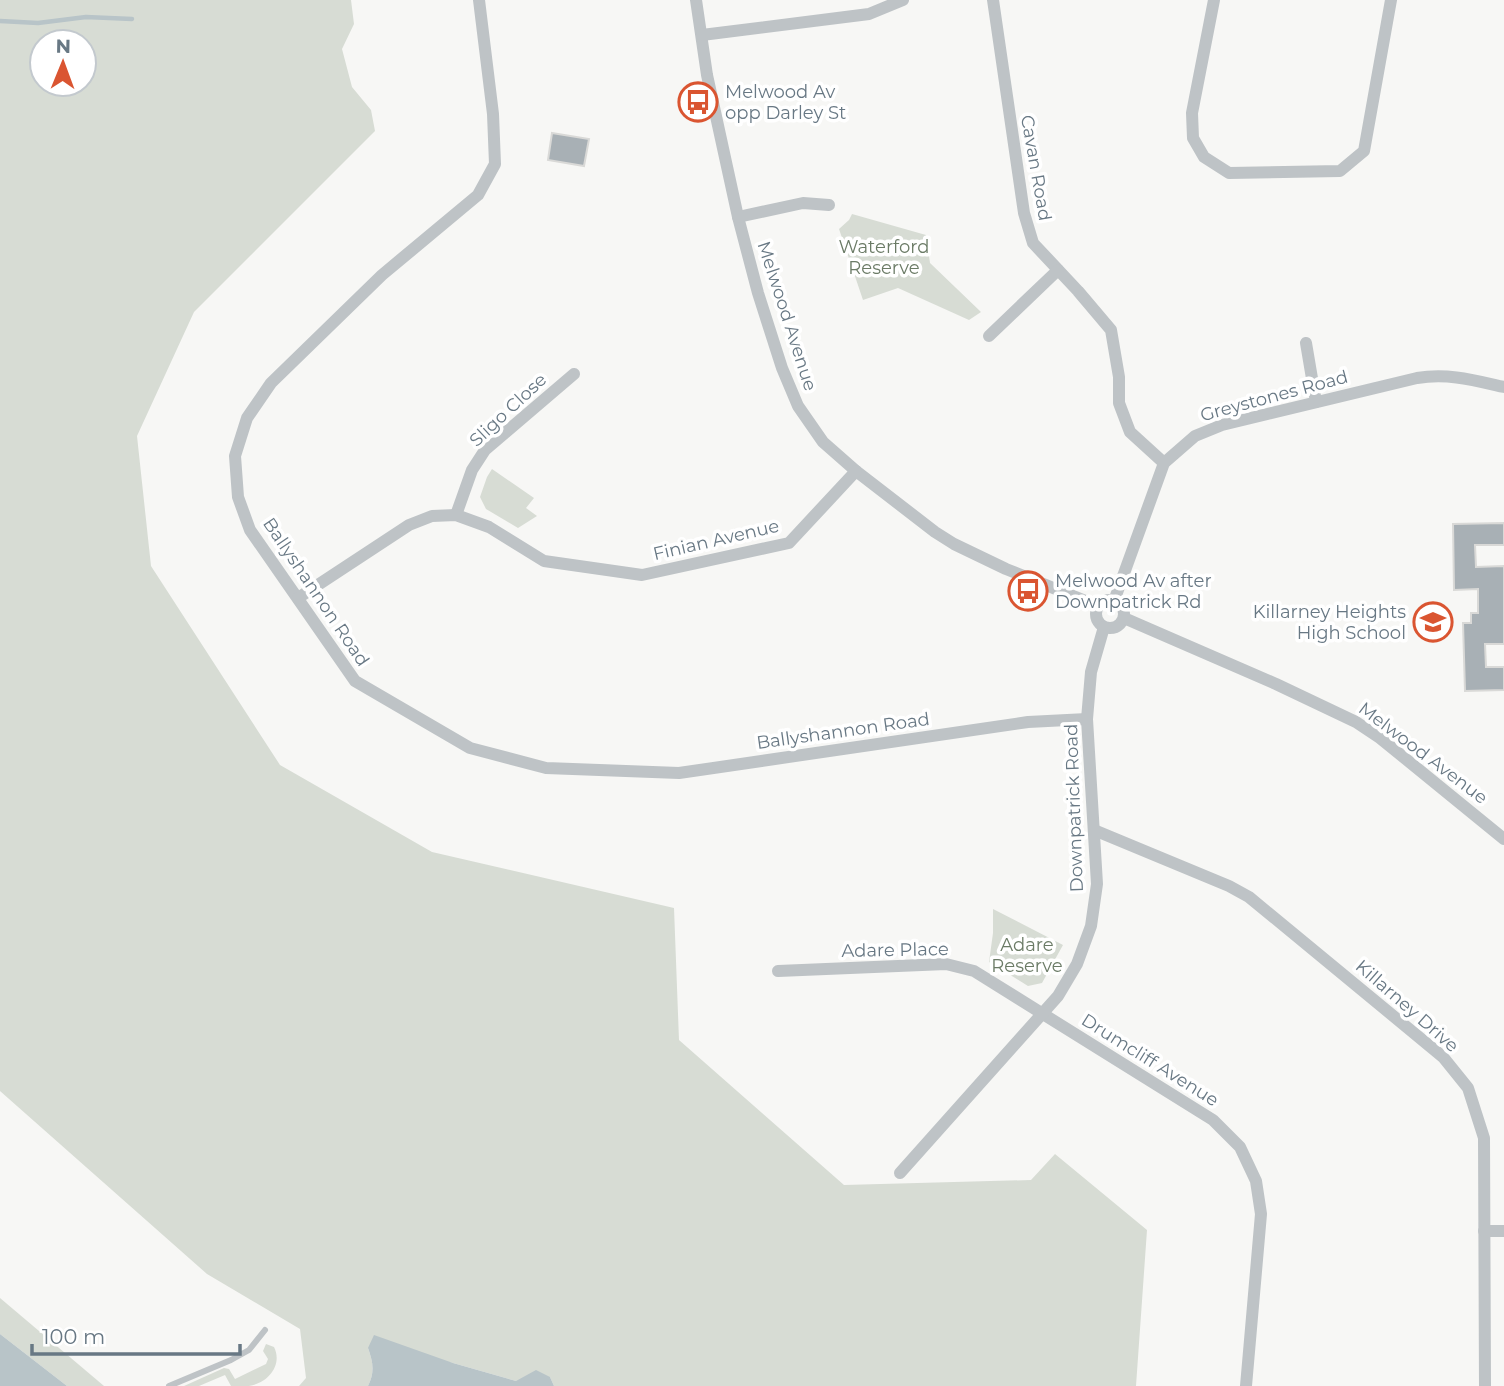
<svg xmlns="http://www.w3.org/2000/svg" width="1504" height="1386" font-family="Montserrat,sans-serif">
<rect width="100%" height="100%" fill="#f7f7f5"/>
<g fill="#d7dcd4" fill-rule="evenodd">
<path d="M0 0H351L354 24 342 49 352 87 371 110 375 131 194 312 137 436 151 566 280 765 432 852 674 908 679 1040 844 1185 1031 1180 1055 1154 1147 1230 1136 1386H554L550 1377 516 1381 453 1363 368 1348C373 1362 375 1372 368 1386H299L306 1378 300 1329 207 1274 0 1091ZM42 42H84V84H42Z"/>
<path d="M852 214 926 235 930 263 981 312 969 320 898 288 863 300 839 229 849 220Z"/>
<path d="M492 469 534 498 526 508 537 516 518 528 486 509 480 497 487 477Z"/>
<path d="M993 909 1063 945 1042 983 1028 986 989 962 993 933Z"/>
<path d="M0 1298 104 1386H67L0 1334Z"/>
<path d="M266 1344 274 1347C283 1365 268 1383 249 1386 243 1386 237 1386 231 1386L225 1375 199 1386H184L224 1368 229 1369 235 1379 266 1364 268 1359 263 1351Z"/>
</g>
<g fill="#b8c4c8">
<path d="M0 1334 67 1386H0Z"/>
<path d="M374 1335 453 1363 516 1381 536 1370 550 1377 554 1386H368C375 1372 373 1362 368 1348Z"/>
</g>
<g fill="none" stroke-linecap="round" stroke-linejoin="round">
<path stroke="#b8c4c8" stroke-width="4.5" d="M0 21 38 23 86 17 132 19"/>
</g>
<g fill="#a8b0b5" stroke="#d9d9d7" stroke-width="2">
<path d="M552 133 589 139 584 166 548 160Z"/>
<path d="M1504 523V545H1475L1476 567 1504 566V644H1485L1486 667H1504V690L1465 691 1463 623H1471V613H1478V589L1454 590 1453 524Z"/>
</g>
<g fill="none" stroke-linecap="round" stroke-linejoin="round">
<path stroke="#bec3c6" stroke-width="6" d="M169 1386 231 1360 249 1350 265 1330"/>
<g stroke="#bec3c6" stroke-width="12">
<path d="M479 0 493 114 495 164 478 195 382 275 271 383 247 418 235 456 238 497 250 530 355 681 470 748 546 768 679 773 1028 722 1087 719"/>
<path d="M696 0 707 75 738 217 758 293 782 368 798 406 823 442 856 471 935 532 954 544 1006 569 1098 606"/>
<path d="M993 0 1024 213 1033 243 1078 291 1111 330 1119 377V403L1130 432 1164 463"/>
<path d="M1214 0 1192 113 1193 138 1204 157 1229 173 1340 171 1364 151 1391 0"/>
<path d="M702 35 869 14 903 0"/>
<path d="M738 217 803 203 829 205"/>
<path d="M989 336 1058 270"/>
<path d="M1306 343 1316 402"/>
<path d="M456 515 472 470 485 450 574 374"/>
<path d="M298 598 409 525 432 516 456 515 489 527 544 561 642 575 789 543 856 471"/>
<circle cx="1110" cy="614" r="14"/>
<path d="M1114 601 1164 463 1195 436 1222 425 1417 378C1448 373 1473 380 1504 387"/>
<path d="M1124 618 1276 684 1356 722 1380 738 1504 839"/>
<path d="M1094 830 1229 886 1249 897 1443 1057 1468 1088 1484 1138 1485 1386"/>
<path d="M778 971 946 964 974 971 1213 1120 1240 1147 1256 1181 1261 1214 1246 1386"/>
<path d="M900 1173 1058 996 1077 964 1091 926 1097 884 1087 719 1091 672 1104 627"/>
<path d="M1484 1231H1504"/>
</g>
</g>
<defs>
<g id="bus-ring" transform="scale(2.0125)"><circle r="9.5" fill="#fff" stroke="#da5531" stroke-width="1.5"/><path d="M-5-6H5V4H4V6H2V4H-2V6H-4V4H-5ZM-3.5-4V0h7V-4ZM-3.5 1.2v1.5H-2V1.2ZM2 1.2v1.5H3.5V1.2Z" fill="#da5531"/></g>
<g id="school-ring" transform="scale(2.0125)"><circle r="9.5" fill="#fff" stroke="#da5531" stroke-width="1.5"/><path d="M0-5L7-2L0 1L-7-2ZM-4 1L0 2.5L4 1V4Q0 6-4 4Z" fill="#da5531"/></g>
</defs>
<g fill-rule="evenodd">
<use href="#bus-ring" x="698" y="102"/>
<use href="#bus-ring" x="1028" y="591"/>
<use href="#school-ring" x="1433" y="622"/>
</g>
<g text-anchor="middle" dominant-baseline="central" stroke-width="7" stroke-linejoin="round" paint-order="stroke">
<g font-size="18" fill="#687884" stroke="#fff" text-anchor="start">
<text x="725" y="92">Melwood Av<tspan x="725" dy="21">opp Darley St</tspan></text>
<text x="1055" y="581">Melwood Av after<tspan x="1055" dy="21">Downpatrick Rd</tspan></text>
<text x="1406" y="612" text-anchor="end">Killarney Heights<tspan x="1406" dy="21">High School</tspan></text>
</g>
<g font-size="18" fill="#687884" stroke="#fff">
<text transform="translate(1036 168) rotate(80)">Cavan Road</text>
<text transform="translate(787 316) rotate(72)">Melwood Avenue</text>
<text transform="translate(1274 396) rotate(-15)">Greystones Road</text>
<text transform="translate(508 410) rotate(-43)">Sligo Close</text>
<text transform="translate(716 540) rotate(-13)">Finian Avenue</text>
<text transform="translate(316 592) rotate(56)">Ballyshannon Road</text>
<text transform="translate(843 731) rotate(-8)">Ballyshannon Road</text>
<text transform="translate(1423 753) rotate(37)">Melwood Avenue</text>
<text transform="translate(1074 808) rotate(-92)">Downpatrick Road</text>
<text transform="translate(895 950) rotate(-1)">Adare Place</text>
<text transform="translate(1407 1006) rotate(41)">Killarney Drive</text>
<text transform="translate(1150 1060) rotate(32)">Drumcliff Avenue</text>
</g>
<g font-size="18" fill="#6b7b66" stroke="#fff">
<text x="884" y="247">Waterford<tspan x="884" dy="21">Reserve</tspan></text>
<text x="1027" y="945">Adare<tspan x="1027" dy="21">Reserve</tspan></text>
</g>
</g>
<g transform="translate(63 63) rotate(1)"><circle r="33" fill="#ffffff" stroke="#c3c9ce" stroke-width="2"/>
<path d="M0-5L12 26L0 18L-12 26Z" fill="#da5531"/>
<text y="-10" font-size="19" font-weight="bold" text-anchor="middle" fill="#687884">N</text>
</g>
<path d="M32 1344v10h208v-10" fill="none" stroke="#687884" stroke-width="3.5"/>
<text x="42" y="1344" font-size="21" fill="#687884" stroke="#ffffff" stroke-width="5" paint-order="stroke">100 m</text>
</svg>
